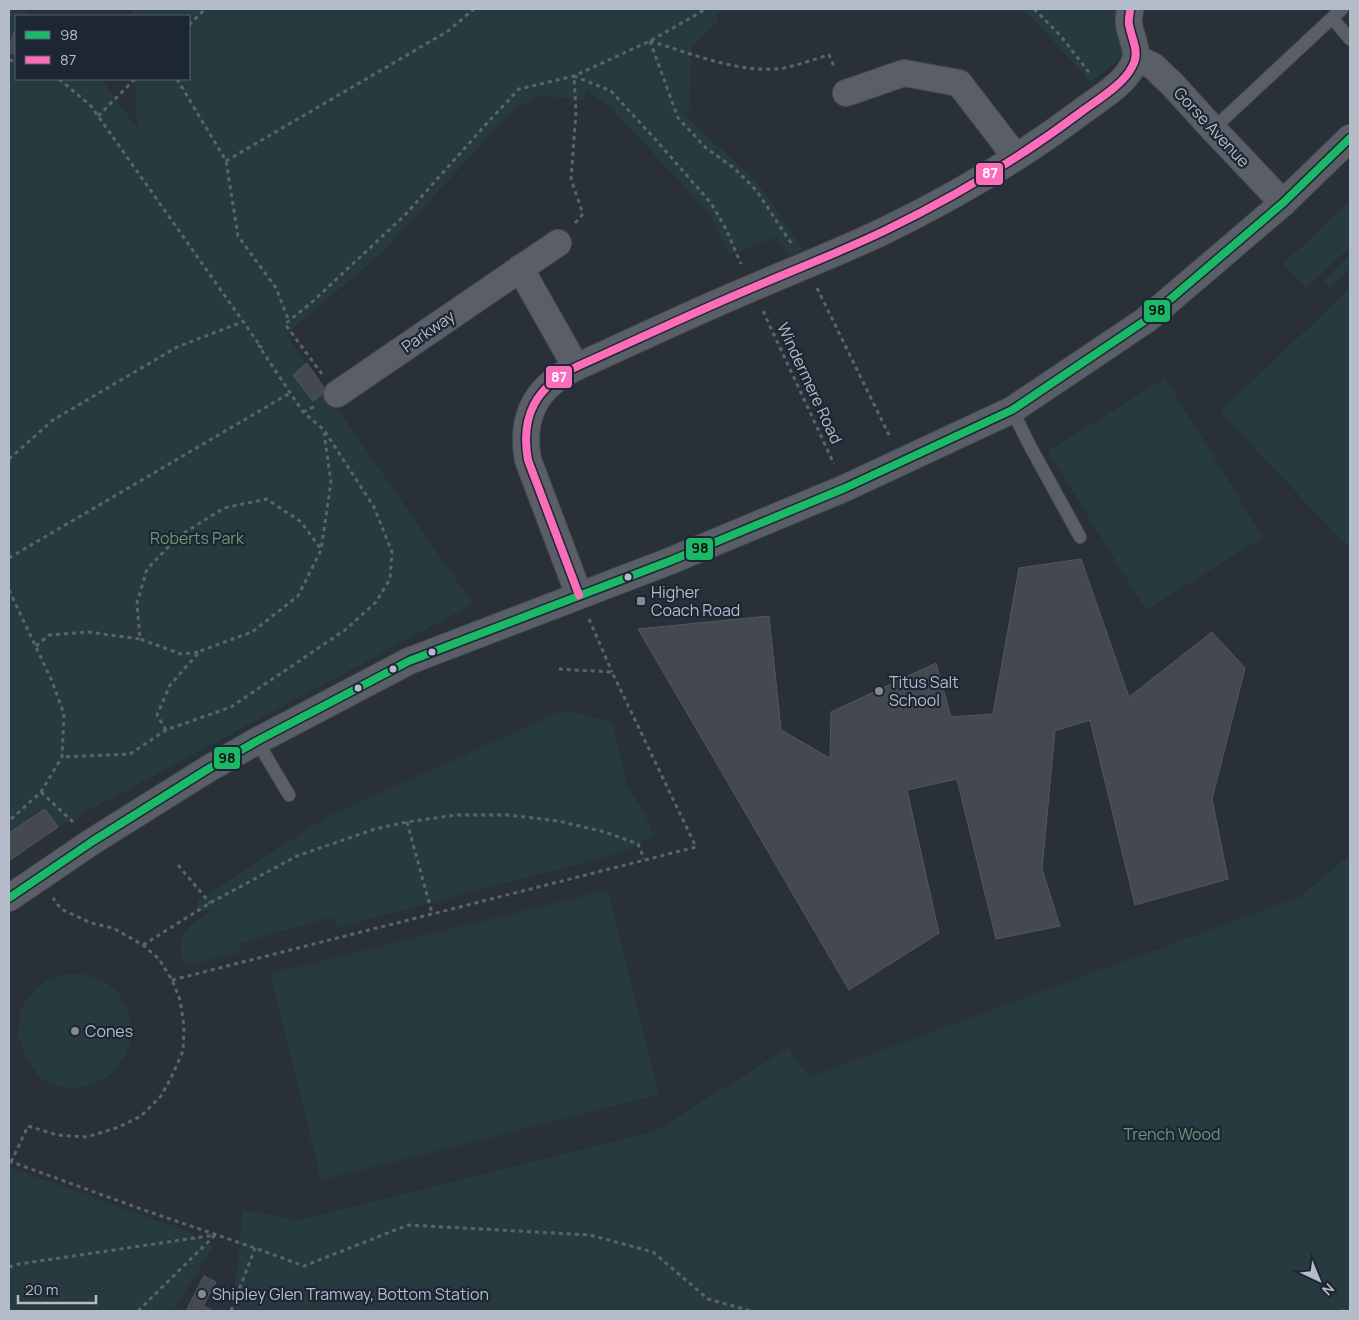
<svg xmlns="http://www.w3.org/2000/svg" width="1359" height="1320" font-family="Manrope,sans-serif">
<rect width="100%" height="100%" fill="#2a3038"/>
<g fill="#273a3e">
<path d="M9 9H22L32 16H16V79H101L137 128 135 79H189V16H131V9H726L717 14 718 21 691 49 690 107 683 114 756 181 803 249 789 257 777 236 729 255 709 213 607 104 586 91 584 101 541 95 513 110 381 254 295 326 287 336 473 604 58 827 9 861Z"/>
<path d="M1020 9H1115L1122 57 1091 83 1036 22Z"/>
<path d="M1350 201V247L1306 288 1283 264Z"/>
<path d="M1350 256V268L1330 288 1324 282Z"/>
<path d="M1350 288V549L1220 412Z"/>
<path d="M1165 378 1263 537 1146 610 1048 451Z"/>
<path d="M567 711 608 721 613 726 623 766 627 785 645 815 654 836 620 853 336 928 334 916 238 944 241 952 184 966C183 960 180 953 181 946 181 927 200 919 214 910L196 911 198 900 327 817 551 716Z"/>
<path d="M1350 855V1311H232L233 1308 243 1210 299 1220 655 1131 788 1048 809 1077 1300 897Z"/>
<path d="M608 890 659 1095 321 1180 270 974Z"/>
<path d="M82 974 103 980 119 993 129 1012 132 1033 127 1052 114 1072 93 1085 68 1089 42 1080 26 1059 18 1035 20 1015 21 1008 29 997 43 982 62 975Z"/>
<path d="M9 1167 191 1233 213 1247 173 1311H9Z"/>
</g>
<g fill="#444950" stroke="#52575f">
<path d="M14 33 16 34V55L9 52V47Z"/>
<path d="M307 363 326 391 313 401 293 375Z"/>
<path d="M1081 559 1129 697 1212 632 1245 668 1212 799 1228 879 1135 905 1090 720 1055 731 1042 869 1060 926 996 939 957 779 907 790 939 933 849 990 638 629 769 616 781 730 830 758 831 712 936 663 951 717 993 714 1019 568Z"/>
<path d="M45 809 58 827 9 861V833Z"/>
<path d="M204 1276 216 1282 203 1306 213 1311H186Z"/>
</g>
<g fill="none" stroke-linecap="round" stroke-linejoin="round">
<g stroke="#484c53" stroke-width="14">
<g id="service">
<path d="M1342 9 1332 18 1350 39"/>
<path d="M1213 129 1332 18"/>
<path d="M1012 410 1030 446 1080 537"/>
<path d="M257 741 289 795"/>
</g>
</g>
<g stroke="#484c53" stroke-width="28">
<g id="minor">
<path d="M1136 58 1153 66 1172 84 1213 129 1283 203"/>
<path d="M846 93 904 73 959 83 1016 157"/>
<path d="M520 268 576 367"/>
<path d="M337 394 558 243"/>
<path d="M579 595 528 460C520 416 536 387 576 367 632 342 688 315 745 291 791 271 838 253 884 231 952 198 1020 158 1081 112 1097 100 1123 85 1132 67 1141 52 1131 39 1129 24 1128 19 1130 14 1130 9"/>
<path d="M9 898 93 841 208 769 257 741 409 661 670 561 845 488 1012 410 1146 320 1283 203 1350 138"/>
</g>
</g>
<g stroke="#5d636a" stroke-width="3" stroke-dasharray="4 4" stroke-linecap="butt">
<path d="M1034 9 1060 35 1091 75"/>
<path d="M189 25 205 9"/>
<path d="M650 41 678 118 706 148 734 168 756 190 791 243"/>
<path d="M650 41C690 53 742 75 784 68 799 65 814 59 829 55L835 69"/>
<path d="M9 60 16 61"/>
<path d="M59 79 91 106 261 347 259 346 303 412 324 430 374 507 392 552 390 579 376 602 345 630 231 707 166 730 130 754 62 757"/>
<path d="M177 79 226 161 238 236 276 288 289 321"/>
<path d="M98 116 135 79"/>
<path d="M226 161 448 31 474 9"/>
<path d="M575 223 583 214 571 179 576 112 574 76 611 91 655 139 711 203 726 229 741 264"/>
<path d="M817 288 891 439"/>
<path d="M763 311 834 464"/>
<path d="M322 374 285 324 311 303 405 215 489 121 519 89 574 76 650 41 706 9"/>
<path d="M303 412 316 406"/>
<path d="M9 459 53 420 177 347 242 322"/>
<path d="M9 558 290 393"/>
<path d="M9 590 52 681 64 714 62 757 41 792 9 821"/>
<path d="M589 619 612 672"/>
<path d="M36 646 49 635 88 632 140 639"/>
<path d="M198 652 181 654 140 639 137 603 147 569 179 536 224 508 267 499 301 522 321 549"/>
<path d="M166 730 157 715 170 685 200 651 252 632 298 596 321 550 331 482 324 433"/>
<path d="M41 792 73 822"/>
<path d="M407 822 432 913"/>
<path d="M178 865 210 903"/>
<path d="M143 945 210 903 297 856 375 829 407 822 456 815H508L558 821 605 832 638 844 644 859"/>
<path d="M172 980 696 847 612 672 557 669"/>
<path d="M9 1161 141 1209 255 1248 304 1266 408 1225 590 1235 653 1252 708 1299 751 1311"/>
<path d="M11 1162 28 1126 57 1135 87 1137 119 1127 141 1116 161 1096 171 1078 183 1051 184 1026 180 1000 172 980 159 959 143 945 113 928 91 923 61 909 53 898"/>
<path d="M9 1267 19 1264 215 1235"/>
<path d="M138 1311 215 1235"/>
<path d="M231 1311 255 1248"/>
<path d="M1341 1311H1350"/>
</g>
<use href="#service" stroke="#5a5e66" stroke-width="12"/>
<use href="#minor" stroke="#5a5e66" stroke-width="26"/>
<g stroke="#1d2633" stroke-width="11">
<path id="bus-1" d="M9 898 93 841 208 769 257 741 409 661 670 561 845 488 1012 410 1146 320 1283 203 1350 138"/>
</g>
<g stroke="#1d2633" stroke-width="11">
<path id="bus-2" d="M579 595 528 460C520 416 536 387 576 367 632 342 688 315 745 291 791 271 838 253 884 231 952 198 1020 158 1081 112 1097 100 1123 85 1132 67 1141 52 1131 39 1129 24 1128 19 1130 14 1130 9"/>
</g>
<use href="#bus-1" stroke="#1ab867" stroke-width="8"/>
<use href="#bus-2" stroke="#fb6dba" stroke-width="8"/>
</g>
<g fill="#b4bcc9" stroke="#1d2633" stroke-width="2">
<circle cx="628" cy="577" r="4.5"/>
<circle cx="432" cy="652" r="4.5"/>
<circle cx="393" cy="669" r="4.5"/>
<circle cx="358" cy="688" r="4.5"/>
</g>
<g fill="#848b96" stroke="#1d2633" stroke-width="2">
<rect x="636" y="596" width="10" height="10" rx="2.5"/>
<circle cx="879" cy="691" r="5"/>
<circle cx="75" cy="1031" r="5"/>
<circle cx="202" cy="1294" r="5"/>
</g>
<g text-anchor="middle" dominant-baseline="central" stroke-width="4.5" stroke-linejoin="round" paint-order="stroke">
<g font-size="16" fill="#b4bcc9" stroke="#1d2633">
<text transform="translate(1212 127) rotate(47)">Gorse Avenue</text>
<text transform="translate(428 331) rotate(-35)">Parkway</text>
<text transform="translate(810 383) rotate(65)">Windermere Road</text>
</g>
<g font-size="16" fill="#6b9a76" stroke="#1d2633">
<text x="197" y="538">Roberts Park</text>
<text x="1172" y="1134">Trench Wood</text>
</g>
<g font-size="16" fill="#b4bcc9" stroke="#1d2633" text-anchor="start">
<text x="651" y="592">Higher<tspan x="651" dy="18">Coach Road</tspan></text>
<text x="889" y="682">Titus Salt<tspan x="889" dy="18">School</tspan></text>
<text x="85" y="1031">Cones</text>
<text x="212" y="1294">Shipley Glen Tramway, Bottom Station</text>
</g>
</g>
<g stroke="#1d2633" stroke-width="2">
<rect x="975" y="162" width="29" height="24" rx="5" fill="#fb6dba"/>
<rect x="1143" y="299" width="28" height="24" rx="5" fill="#1ab867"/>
<rect x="545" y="365" width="28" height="24" rx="5" fill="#fb6dba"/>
<rect x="685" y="537" width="29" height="24" rx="5" fill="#1ab867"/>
<rect x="213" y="746" width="28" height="24" rx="5" fill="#1ab867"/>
</g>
<g font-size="14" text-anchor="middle" font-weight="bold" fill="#fff">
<text x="990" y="178">87</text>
<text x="559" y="382">87</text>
</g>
<g font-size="14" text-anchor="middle" font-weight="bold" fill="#111">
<text x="1157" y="315">98</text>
<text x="700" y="553">98</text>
<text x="227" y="763">98</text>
</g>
<rect width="1359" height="1320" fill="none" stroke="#b4bcc9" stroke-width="20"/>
<rect x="15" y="15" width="175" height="65" fill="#1d2633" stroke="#59626f"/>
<rect x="25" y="31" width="25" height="8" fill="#1ab867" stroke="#59626f"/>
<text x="60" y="40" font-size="15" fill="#b4bcc9">98</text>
<rect x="25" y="56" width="25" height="8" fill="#fb6dba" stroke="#59626f"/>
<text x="60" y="65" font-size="15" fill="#b4bcc9">87</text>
<g transform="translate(1319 1280) rotate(136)" stroke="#1d2633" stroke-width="4" paint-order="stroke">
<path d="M0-4L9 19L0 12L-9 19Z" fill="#b4bcc9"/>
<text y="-8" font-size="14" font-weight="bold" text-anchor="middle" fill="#b4bcc9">N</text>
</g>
<path d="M18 1295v8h78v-8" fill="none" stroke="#b4bcc9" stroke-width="2.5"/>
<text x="25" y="1295" font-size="15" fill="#b4bcc9" stroke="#1d2633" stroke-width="4" paint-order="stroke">20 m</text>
</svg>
